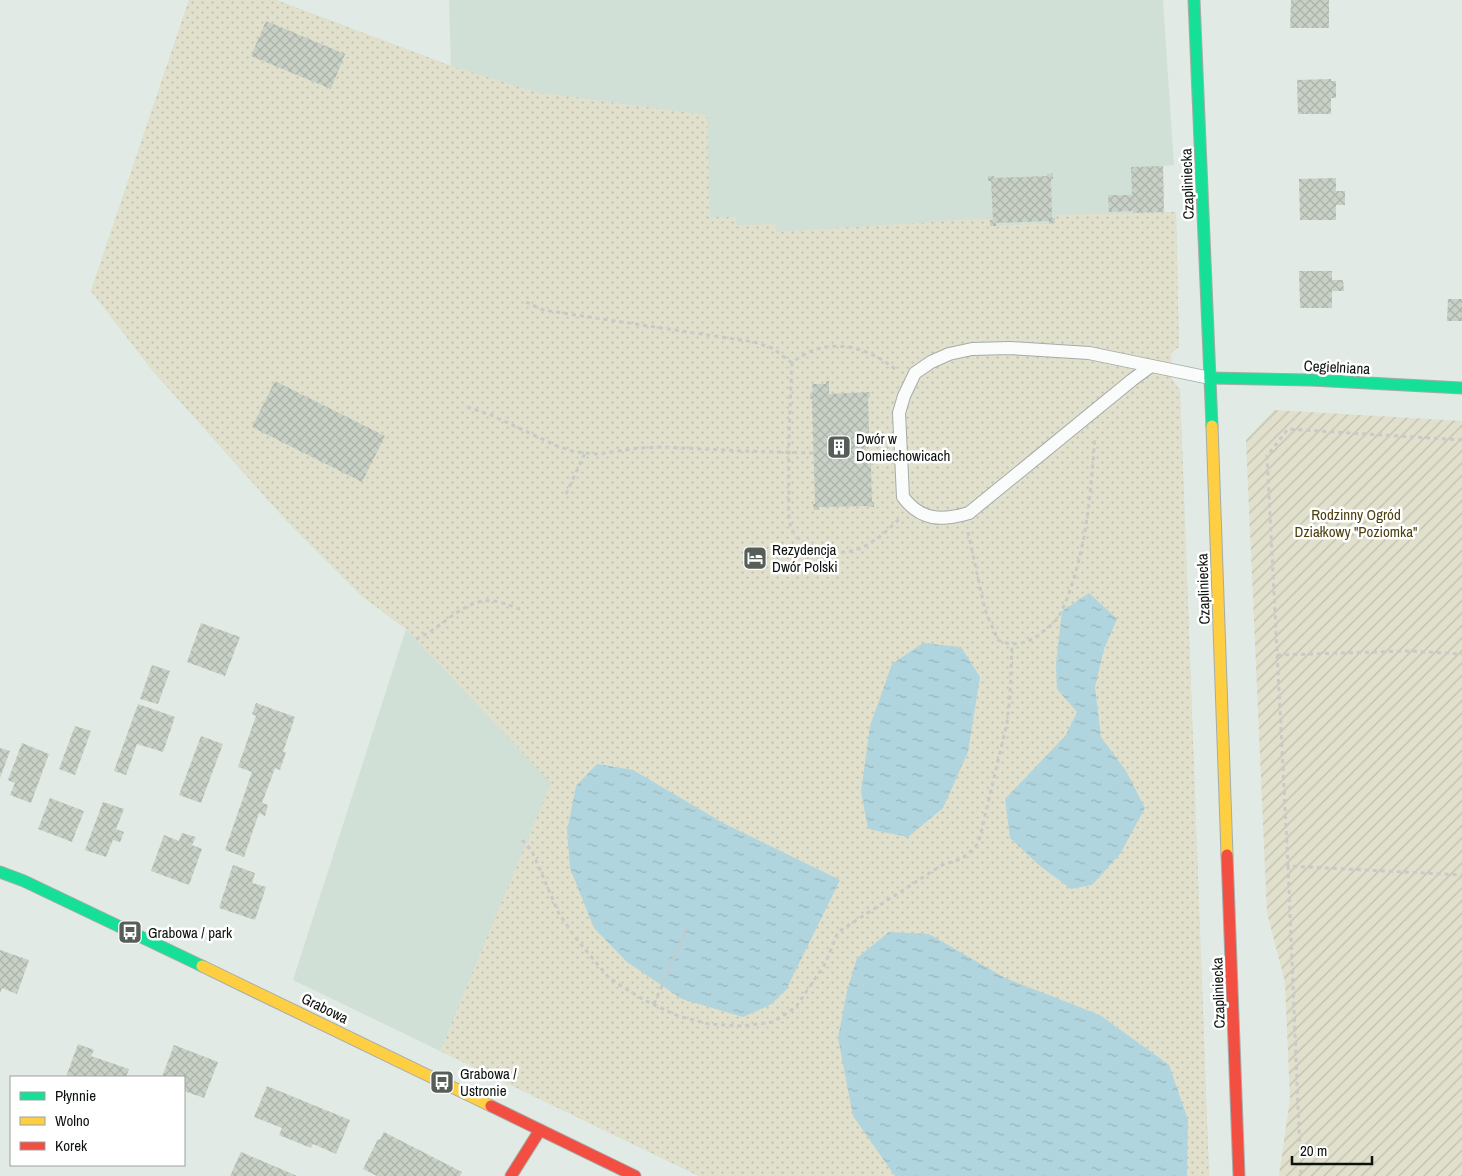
<svg xmlns="http://www.w3.org/2000/svg" width="1462" height="1176" font-family="'Archivo Narrow',sans-serif">
<defs>
<pattern id="park-dots" width="8" height="8" patternUnits="userSpaceOnUse" patternTransform="scale(1.25)"><rect width="8" height="8" fill="#e0e0cc"/><path d="M2 2h.1M6 6h.1" fill="none" stroke="#bfbfae" stroke-width="1.8" stroke-linecap="round"/></pattern>
<pattern id="garden-furrows" width="10" height="10" patternUnits="userSpaceOnUse" patternTransform="scale(1.25)"><rect width="10" height="10" fill="#e0e0cc"/><path d="M-1 1l2-2M0 10L10 0M9 11l2-2" fill="none" stroke="#bfbfae"/></pattern>
<pattern id="water-ripples" width="26" height="14" patternUnits="userSpaceOnUse" patternTransform="scale(1.25)"><rect width="26" height="14" fill="#b1d5de"/><path d="M2 4q2-2 4 0t4 0M15 11q2-2 4 0t4 0" fill="none" stroke="#97b6bd"/></pattern>
<pattern id="building-cross-hatch" width="8" height="8" patternUnits="userSpaceOnUse" patternTransform="scale(1.25)"><rect width="8" height="8" fill="#c9d1c6"/><path d="M0 0l8 8M0 8l8-8" fill="none" stroke="#abb2a9"/></pattern>
</defs>
<rect width="100%" height="100%" fill="#e1eae4"/>
<path fill="#d0e0d6" d="M189 0H276L451 66 449 0H1163L1174 165 1163 166 1164 212H1176L1179 347 1171 353 1172 380 1180 390 1209 1176H699L293 980 406 629 363 597 285 519 153 371 91 291Z"/>
<path fill="url(#park-dots)" d="M189 0H276L451 66 536 92 707 115 710 217H736L737 225 775 224 776 232 990 218 991 226 1055 223V215L1176 212 1179 347 1171 353 1172 380 1180 390 1209 1176H699L440 1051 551 783 406 629 363 597 285 519 153 371 91 291Z"/>
<path fill="url(#garden-furrows)" d="M1274 410 1462 421V1176H1279L1290 1099 1285 982 1267 913 1246 440Z"/>
<g fill="url(#water-ripples)">
<path d="M1089 593 1117 619 1104 649 1095 687 1101 737 1126 771 1145 808 1120 854 1092 885 1071 889 1040 866 1010 838 1005 799 1066 735 1077 712 1057 689 1056 664 1062 611Z"/>
<path d="M923 643 961 647 980 677 968 752 943 808 908 837 868 829 861 792 870 726 892 664Z"/>
<path d="M597 764 633 770 725 824 840 880 786 990 770 1005 743 1017 682 999 627 962 594 928 570 868 567 831 576 786Z"/>
<path d="M889 932 929 934 1005 978 1100 1015 1169 1065 1188 1120 1187 1176H895L853 1116 838 1038 847 991 857 958Z"/>
</g>
<g fill="url(#building-cross-hatch)">
<path d="M1291 0H1329V28H1290Z"/>
<path d="M266 21 345 54 331 89 251 56Z"/>
<path d="M1331 79V81H1336V98H1331V114H1298L1297 80Z"/>
<path d="M1163 166 1164 212 1133 213V211L1109 212 1108 195H1132L1131 167Z"/>
<path d="M1053 173V179H1051L1052 216V218H1055V223L1049 224V221L996 223V226H990V220H993L991 181H988V176H994V178L1047 176V174Z"/>
<path d="M1336 178V191H1345V205H1336V220H1300L1299 179Z"/>
<path d="M1299 271H1332V280H1343L1344 291H1332V308H1300Z"/>
<path d="M1448 299H1462V321H1447Z"/>
<path d="M275 381 385 436 362 482 252 427Z"/>
<path d="M826 381H829V394L870 392V397H868L869 434H872L875 438 873 441 870 438H866V462H871L873 458 875 461 873 465 871 466 872 502H874V507H868V506L819 507V510H814L813 504H815L812 399H810V393H813L812 384H826Z"/>
<path d="M201 623 240 637 225 676 187 662Z"/>
<path d="M152 665 170 671 158 704 140 699Z"/>
<path d="M256 703 295 717 283 752H286L280 770 275 768 262 803 268 805 265 816 259 813 244 857 225 850 252 772 238 767 256 716 252 714Z"/>
<path d="M138 704 175 717 163 752 137 744 126 775 114 771Z"/>
<path d="M75 726 91 731 75 775 59 769Z"/>
<path d="M201 736 223 744 201 803 179 795Z"/>
<path d="M22 743 49 754 31 803 10 795 15 783 8 780Z"/>
<path d="M0 748 10 751 0 778Z"/>
<path d="M50 798 84 811 72 842 38 829Z"/>
<path d="M103 802 124 809 116 829 124 832 120 842 113 840 106 857 85 850Z"/>
<path d="M182 833 196 837 192 845 202 849 189 885 151 871 164 835 179 841Z"/>
<path d="M233 865 255 873 252 883 266 887 255 920 219 908Z"/>
<path d="M0 950 29 960 17 994 2 988 0 993Z"/>
<path d="M78 1044 94 1050 91 1056 129 1069 126 1077H66Z"/>
<path d="M174 1045 218 1062 204 1098 184 1091V1077H162Z"/>
<path d="M267 1086 350 1120 336 1154 313 1144 311 1148 279 1135 282 1128 254 1117Z"/>
<path d="M384 1132 462 1172 460 1176H377L363 1169 378 1139 380 1140Z"/>
<path d="M241 1152 281 1169 297 1176H230Z"/>
</g>
<g fill="none" stroke-linecap="round" stroke-linejoin="round">
<g stroke="#a5aca8" stroke-width="14">
<path id="lane" d="M1151 366 1132 380 969 513C942 521 921 521 903 497L899 413 904 396 915 373 931 362 949 354 972 349 1010 348 1089 353 1210 378"/>
</g>
<g stroke="#a5aca8" stroke-width="13">
<g id="fast">
<path d="M1194 0 1212 426"/>
<path d="M1210 378 1311 380 1462 388"/>
<path d="M0 872 24 881 202 966"/>
</g>
</g>
<g stroke="#a5aca8" stroke-width="13">
<g id="slow">
<path d="M1212 426 1227 855"/>
<path d="M202 966 491 1106"/>
</g>
</g>
<g stroke="#a5aca8" stroke-width="13">
<g id="jam">
<path d="M1227 855 1239 1176"/>
<path d="M491 1106 635 1176"/>
<path d="M511 1176 540 1130"/>
</g>
</g>
<g stroke="#c8cac8" stroke-width="3" stroke-dasharray="4 4" stroke-linecap="butt">
<path d="M526 302 543 310 754 342 772 348 792 363"/>
<path d="M895 369C864 344 824 336 792 363 790 407 788 450 789 494 789 506 787 521 793 532 799 543 814 547 825 550 856 559 879 539 899 519"/>
<path d="M467 407 491 415 557 446 572 451 585 453 598 454 639 448 662 447 743 451 813 453"/>
<path d="M1462 440 1288 429 1267 456 1288 866 1462 875"/>
<path d="M566 494 585 453"/>
<path d="M968 532 985 610 998 640C1012 647 1027 644 1040 634 1046 629 1052 625 1057 619 1064 608 1068 596 1072 584 1088 536 1091 486 1095 437"/>
<path d="M416 639C442 629 465 597 493 601 502 602 511 606 520 609"/>
<path d="M1277 655 1409 651 1462 654"/>
<path d="M522 840 532 851 559 914 579 942 609 978 644 1000 678 1016 709 1024 743 1026 773 1022 796 1007 825 964 838 932 942 865 961 859 974 849 979 841 1007 723 1010 696 1012 645"/>
<path d="M1288 866 1301 1176"/>
<path d="M654 1004 689 924"/>
</g>
<use href="#lane" stroke="#fafcfb" stroke-width="12"/>
<use href="#fast" stroke="#16e098" stroke-width="11"/>
<use href="#slow" stroke="#ffcf43" stroke-width="11"/>
<use href="#jam" stroke="#f24e42" stroke-width="11"/>
</g>
<defs>
<g id="building-square" transform="scale(1.25)"><rect x="-9" y="-9" width="18" height="18" rx="4" fill="#575e59" stroke="#fff"/><path d="M-4-6H4V6H1V3H-1V6H-4ZM-2.5-4.3h1.7v1.8h-1.7ZM.8-4.3h1.7v1.8H.8ZM-2.5-1h1.7V.8h-1.7ZM.8-1h1.7V.8H.8Z" fill="#fff"/></g>
<g id="hotel-square" transform="scale(1.25)"><rect x="-9" y="-9" width="18" height="18" rx="4" fill="#575e59" stroke="#fff"/><path d="M-6-4.5h1.5V1H6V5H4.5V3h-9V5H-6ZM-4 0a1.8 1.8 0 1 1 3.6 0ZM.5 0V-2.5h3Q6-2.5 6 0Z" fill="#fff"/></g>
<g id="bus-square" transform="scale(1.25)"><rect x="-9" y="-9" width="18" height="18" rx="4" fill="#575e59" stroke="#fff"/><path d="M-5-6H5V4H4V6H2V4H-2V6H-4V4H-5ZM-3.5-4V0h7V-4ZM-3.5 1.2v1.5H-2V1.2ZM2 1.2v1.5H3.5V1.2Z" fill="#fff"/></g>
</defs>
<g fill-rule="evenodd">
<use href="#building-square" x="839" y="447"/>
<use href="#hotel-square" x="755" y="558"/>
<use href="#bus-square" x="130" y="932"/>
<use href="#bus-square" x="442" y="1082"/>
</g>
<g text-anchor="middle" dominant-baseline="central" stroke-width="5" stroke-linejoin="round" paint-order="stroke">
<g font-size="15" fill="#0c120e" stroke="#fff">
<text transform="translate(1187 184) rotate(-92)">Czapliniecka</text>
<text transform="translate(1337 367) rotate(3)">Cegielniana</text>
<text transform="translate(1203 589) rotate(-92)">Czapliniecka</text>
<text transform="translate(1218 993) rotate(-92)">Czapliniecka</text>
<text transform="translate(325 1008) rotate(26)">Grabowa</text>
</g>
<g font-size="15" fill="#0c120e" stroke="#fff" text-anchor="start">
<text x="856" y="438">Dwór w<tspan x="856" dy="17">Domiechowicach</tspan></text>
<text x="772" y="549">Rezydencja<tspan x="772" dy="17">Dwór Polski</tspan></text>
<text x="148" y="932">Grabowa / park</text>
<text x="460" y="1073">Grabowa /<tspan x="460" dy="17">Ustronie</tspan></text>
</g>
<g font-size="15" fill="#4b3f0e" stroke="#fff">
<text x="1356" y="514">Rodzinny Ogród<tspan x="1356" dy="17">Działkowy "Poziomka"</tspan></text>
</g>
</g>
<rect x="10" y="1076" width="175" height="90" fill="#ffffff" stroke="#9ea09f"/>
<rect x="20" y="1092" width="25" height="8" fill="#16e098" stroke="#9ea09f"/>
<text x="55" y="1101" font-size="15" fill="#0c120e">Płynnie</text>
<rect x="20" y="1117" width="25" height="8" fill="#ffcf43" stroke="#9ea09f"/>
<text x="55" y="1126" font-size="15" fill="#0c120e">Wolno</text>
<rect x="20" y="1142" width="25" height="8" fill="#f24e42" stroke="#9ea09f"/>
<text x="55" y="1151" font-size="15" fill="#0c120e">Korek</text>
<path d="M1292 1156v8h80v-8" fill="none" stroke="#0c120e" stroke-width="2.5"/>
<text x="1300" y="1156" font-size="15" fill="#0c120e" stroke="#ffffff" stroke-width="4" paint-order="stroke">20 m</text>
</svg>
